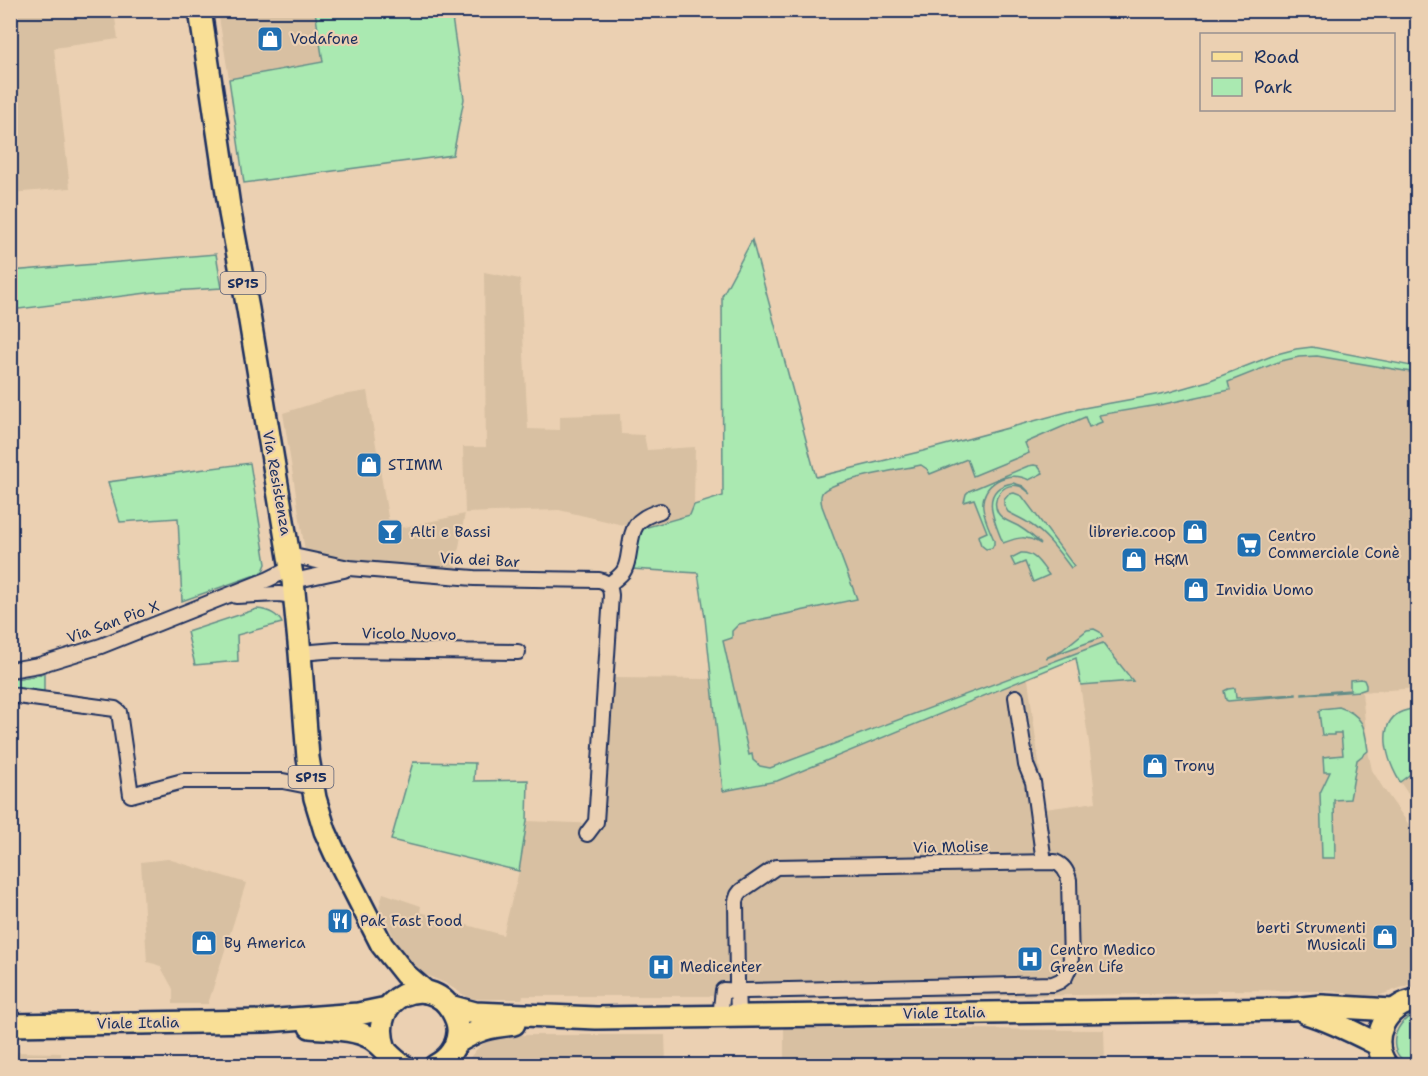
<svg xmlns="http://www.w3.org/2000/svg" width="1428" height="1076" font-family="'Shantell Sans',sans-serif">
<rect width="100%" height="100%" fill="#ebd0b2"/>
<filter id="ink" filterUnits="userSpaceOnUse"><feTurbulence type="fractalNoise" baseFrequency=".0167" numOctaves="2"/><feDisplacementMap in="SourceGraphic" scale="12" xChannelSelector="R" yChannelSelector="G"/><feConvolveMatrix kernelMatrix="1 2 1 2 8 2 1 2 1" color-interpolation-filters="sRGB"/></filter>
<g filter="url(#ink)">
<g fill="#d8c0a2" fill-rule="evenodd">
<path d="M11 11H114L118 39 54 48 70 188 11 193Z"/>
<path d="M218 11H315L323 62 229 79Z"/>
<path d="M484 272 520 279 528 429 560 430V416L620 414 621 434 644 435 647 450 695 447 694 505 690 515 640 529 559 510 465 513 454 576 318 559 305 551 283 413 337 396 367 391 390 529 405 527 465 514 463 447H486Z"/>
<path d="M1312 347 1417 367V688L1362 692 1368 751 1372 770 1383 788 1417 836V982L1375 997 1349 996 1346 992 1319 991 1217 990 1216 993 750 1000 710 996H523L522 999H475L467 997 445 983 417 971 405 960 379 907 383 893 421 906 420 912 503 935 519 871 527 821 599 824 610 678 711 679 705 618 816 477 923 451 1078 409 1166 393 1208 381 1277 354 1296 349ZM1076 658 1089 743 1096 802 1045 809 1028 679Z"/>
<path d="M1417 769V807L1400 782Z"/>
<path d="M168 859 246 883 208 1004H173V989L163 971 160 966 155 964 147 962 141 862Z"/>
<path d="M784 1028 1104 1030 1105 1065H784Z"/>
<path d="M506 1035H665L666 1065 467 1066 468 1060 476 1050 484 1043Z"/>
<path d="M11 1052 61 1053V1065H11Z"/>
</g>
<g fill="#aae9b1" stroke="#628c88" stroke-width="1.5">
<path d="M315 11H451L464 99 453 155 244 183 229 79 323 62Z"/>
<path d="M752 240 816 477 923 451 1078 409 1166 393 1208 381 1277 354 1296 349 1312 347 1417 367V373L1317 356 1299 357 1281 361 1228 382 1230 390 1164 404 1099 415 1102 422 1089 427 1085 417 1025 443 1029 453 973 476 967 459 930 474 927 469 921 465C904 469 830 480 822 493 820 497 821 502 822 506L857 599 739 624 732 631V638L723 641 749 755 752 754 753 760 760 766 770 768 1103 643 1133 681 1081 685 1076 658 777 781 723 791 705 618 698 573 631 569 640 529 690 515 694 505 723 496 722 296Z"/>
<path d="M216 254 222 288 155 292 11 310V271Z"/>
<path d="M250 463 266 564 263 571 258 574 182 601 178 518 120 522 108 482Z"/>
<path d="M1034 465 1038 466 1043 473 1029 480C1009 469 980 483 983 508 984 519 990 530 994 540V544L992 548 986 549 981 545 978 536 987 532 974 499 964 502 966 494 969 491 1028 466Z"/>
<path d="M1013 483 1023 486 1031 494C1027 491 1023 487 1019 486 1003 482 990 499 998 513 1003 521 1011 522 1018 526 1026 531 1034 537 1041 544 1026 535 1019 537 1003 543 995 523 977 488 1013 483Z"/>
<path d="M1014 493 1022 496 1074 566 1071 568C1059 552 1047 535 1030 524 1023 519 1015 516 1008 512L1004 505V500L1009 494Z"/>
<path d="M1021 553C1035 552 1041 565 1049 575L1033 582 1025 562 1015 566 1011 558Z"/>
<path d="M257 609C268 610 277 613 282 623L237 635 238 661 195 665 187 632Z"/>
<path d="M1094 629 1100 632 1103 637 1046 658 1062 650 1087 630Z"/>
<path d="M44 674V696L11 691 10 680Z"/>
<path d="M1361 679 1364 680 1366 685V689L1360 691 1302 695V694L1350 690V680Z"/>
<path d="M1235 688 1236 698 1296 694V695L1228 701 1226 700 1224 691 1228 689Z"/>
<path d="M1339 707C1364 715 1365 728 1368 751L1357 760 1350 799 1334 800 1335 858H1322L1320 793 1330 772H1324L1323 757 1343 755 1341 733H1334V735H1322L1319 712 1321 709Z"/>
<path d="M1417 708V769L1400 782C1389 764 1375 727 1399 713 1405 710 1411 709 1417 708Z"/>
<path d="M413 762 475 763 474 781 528 780 527 821 519 871 391 840Z"/>
<path d="M1412 1015H1417V1065C1389 1063 1387 1029 1412 1015Z"/>
</g>
<g fill="none" stroke-linecap="round" stroke-linejoin="round">
<g stroke="#1b2f5e" stroke-width="18">
<g id="minor">
<path d="M289 555 349 568 474 578 599 580C608 582 610 586 611 595L596 822 587 834"/>
<path d="M293 581 344 570"/>
<path d="M608 585C613 581 619 577 623 572 626 568 627 563 628 558 633 531 630 520 660 511"/>
<path d="M236 596 279 594 294 596"/>
<path d="M300 653 337 650 518 652"/>
<path d="M10 670 39 665 101 646 269 579 291 568"/>
<path d="M10 695 115 709 119 712 131 795 183 781H283L313 787"/>
<path d="M1016 697 1026 765 1033 782 1044 862"/>
<path d="M720 1017 723 990 746 991C849 989 951 986 1053 984L1060 981 1065 977 1071 964 1069 880C1067 871 1063 865 1055 862L776 867 741 891 738 895 736 901 737 981 738 1016"/>
</g>
</g>
<g stroke="#1b2f5e" stroke-width="26">
<g id="primary">
<path d="M200 10 230 213 248 309 293 581 300 653 308 758 315 798 325 831 335 853 382 945 405 974 426 992"/>
<path d="M449 1006 475 1013 596 1018 1291 1009 1322 1006 1392 1010"/>
<path d="M1306 1013C1332 1021 1355 1033 1379 1045"/>
<path d="M10 1025 265 1021 358 1014 387 1008"/>
<path d="M310 1027C329 1029 353 1028 371 1038 384 1046 391 1059 404 1066"/>
<path d="M456 1043C479 1029 487 1027 514 1024"/>
<path d="M385 1049C366 996 429 971 452 1011 456 1018 459 1025 458 1033 457 1047 448 1059 435 1066"/>
<path d="M1387 1066C1367 1040 1386 1003 1418 1000"/>
</g>
</g>
<use href="#minor" stroke="#ebd0b2" stroke-width="14"/>
<use href="#primary" stroke="#f9df96" stroke-width="21"/>
</g>
</g>
<defs>
<g id="shop-square" transform="scale(1.35)"><rect x="-9" y="-9" width="18" height="18" rx="4" fill="#1f6fb2" stroke="#ebd0b2"/><path d="M-5-2.5h2.3a2.7 3.5 0 0 1 5.4 0H5L5.5 6h-11ZM-1.5-2.5h3a1.5 2.3 0 0 0-3 0Z" fill="#fff"/></g>
<g id="bar-square" transform="scale(1.35)"><rect x="-9" y="-9" width="18" height="18" rx="4" fill="#1f6fb2" stroke="#ebd0b2"/><path d="M-6-5H6L.8 .8V4.5H3.5V6h-7V4.5H-.8V.8Z" fill="#fff"/></g>
<g id="supermarket-square" transform="scale(1.35)"><rect x="-9" y="-9" width="18" height="18" rx="4" fill="#1f6fb2" stroke="#ebd0b2"/><path d="M-6-5.5h2.5l.6 2H6L4.5 2H-2.5L-4.4-4H-6ZM-1.5 3.2a1.3 1.3 0 1 0 .1 0ZM3 3.2a1.3 1.3 0 1 0 .1 0Z" fill="#fff"/></g>
<g id="restaurant-square" transform="scale(1.35)"><rect x="-9" y="-9" width="18" height="18" rx="4" fill="#1f6fb2" stroke="#ebd0b2"/><path d="M-5-6h1v4h1v-4h1v4h1v-4h1v5L-1.5 .5V6h-2V.5L-5-1ZM5-6V6H3V1.5H1.5Q1.5-4 5-6Z" fill="#fff"/></g>
<g id="hospital-square" transform="scale(1.35)"><rect x="-9" y="-9" width="18" height="18" rx="4" fill="#1f6fb2" stroke="#ebd0b2"/><path d="M-5-5h3v3.5h4V-5h3V5h-3V1.5h-4V5h-3Z" fill="#fff"/></g>
</defs>
<g fill-rule="evenodd">
<use href="#shop-square" x="270" y="39"/>
<use href="#shop-square" x="369" y="465"/>
<use href="#bar-square" x="390" y="532"/>
<use href="#shop-square" x="1195" y="532"/>
<use href="#supermarket-square" x="1249" y="545"/>
<use href="#shop-square" x="1134" y="560"/>
<use href="#shop-square" x="1196" y="590"/>
<use href="#shop-square" x="1155" y="766"/>
<use href="#restaurant-square" x="340" y="921"/>
<use href="#shop-square" x="1385" y="937"/>
<use href="#shop-square" x="204" y="943"/>
<use href="#hospital-square" x="1030" y="959"/>
<use href="#hospital-square" x="661" y="967"/>
</g>
<g text-anchor="middle" dominant-baseline="central" stroke-width="4.5" stroke-linejoin="round" paint-order="stroke">
<g fill="#ebd0b2" stroke="#595f77" stroke-width="1.5">
<rect x="220.5" y="272" width="45" height="22" rx="4.5"/>
<rect x="288.5" y="766" width="45" height="22" rx="4.5"/>
</g>
<g font-size="14" font-weight="bold" fill="#1b2f5e">
<text x="243" y="283">SP15</text>
<text x="311" y="777">SP15</text>
</g>
<g font-size="15" fill="#1b2f5e" stroke="#ebd0b2" text-anchor="start">
<text x="290" y="39">Vodafone</text>
<text x="388" y="465">STIMM</text>
<text x="410" y="532">Alti e Bassi</text>
<text x="1176" y="532" text-anchor="end">librerie.coop</text>
<text x="1268" y="536">Centro<tspan x="1268" dy="17">Commerciale Conè</tspan></text>
<text x="1154" y="560">H&amp;M</text>
<text x="1216" y="590">Invidia Uomo</text>
<text x="1174" y="766">Trony</text>
<text x="360" y="921">Pak Fast Food</text>
<text x="1366" y="928" text-anchor="end">berti Strumenti<tspan x="1366" dy="17">Musicali</tspan></text>
<text x="224" y="943">By America</text>
<text x="1050" y="950">Centro Medico<tspan x="1050" dy="17">Green Life</tspan></text>
<text x="680" y="967">Medicenter</text>
</g>
<g font-size="15" fill="#1b2f5e" stroke="#ebd0b2">
<text transform="translate(277 483) rotate(80)">Via Resistenza</text>
<text transform="translate(480 560) rotate(3)">Via dei Bar</text>
<text transform="translate(113 622) rotate(-20)">Via San Pio X</text>
<text transform="translate(409 634) rotate(1)">Vicolo Nuovo</text>
<text transform="translate(951 847) rotate(-1)">Via Molise</text>
<text transform="translate(944 1013) rotate(-1)">Viale Italia</text>
<text transform="translate(138 1023) rotate(-1)">Viale Italia</text>
</g>
</g>
<rect width="1428" height="1076" fill="none" stroke="#ebd0b2" stroke-width="36"/>
<rect x="18" y="18" width="1392" height="1040" fill="none" stroke="#1b2f5e" stroke-width="2" filter="url(#ink)"/>
<rect x="1200" y="33" width="195" height="78" fill="#ebd0b2" stroke="#989090" stroke-width="1.5"/>
<rect x="1212" y="52" width="30" height="9" fill="#f9df96" stroke="#989090" stroke-width="1.5"/>
<text x="1254" y="63" font-size="18" fill="#1b2f5e">Road</text>
<rect x="1212" y="78" width="30" height="18" fill="#aae9b1" stroke="#989090" stroke-width="1.5"/>
<text x="1254" y="93" font-size="18" fill="#1b2f5e">Park</text>
</svg>
